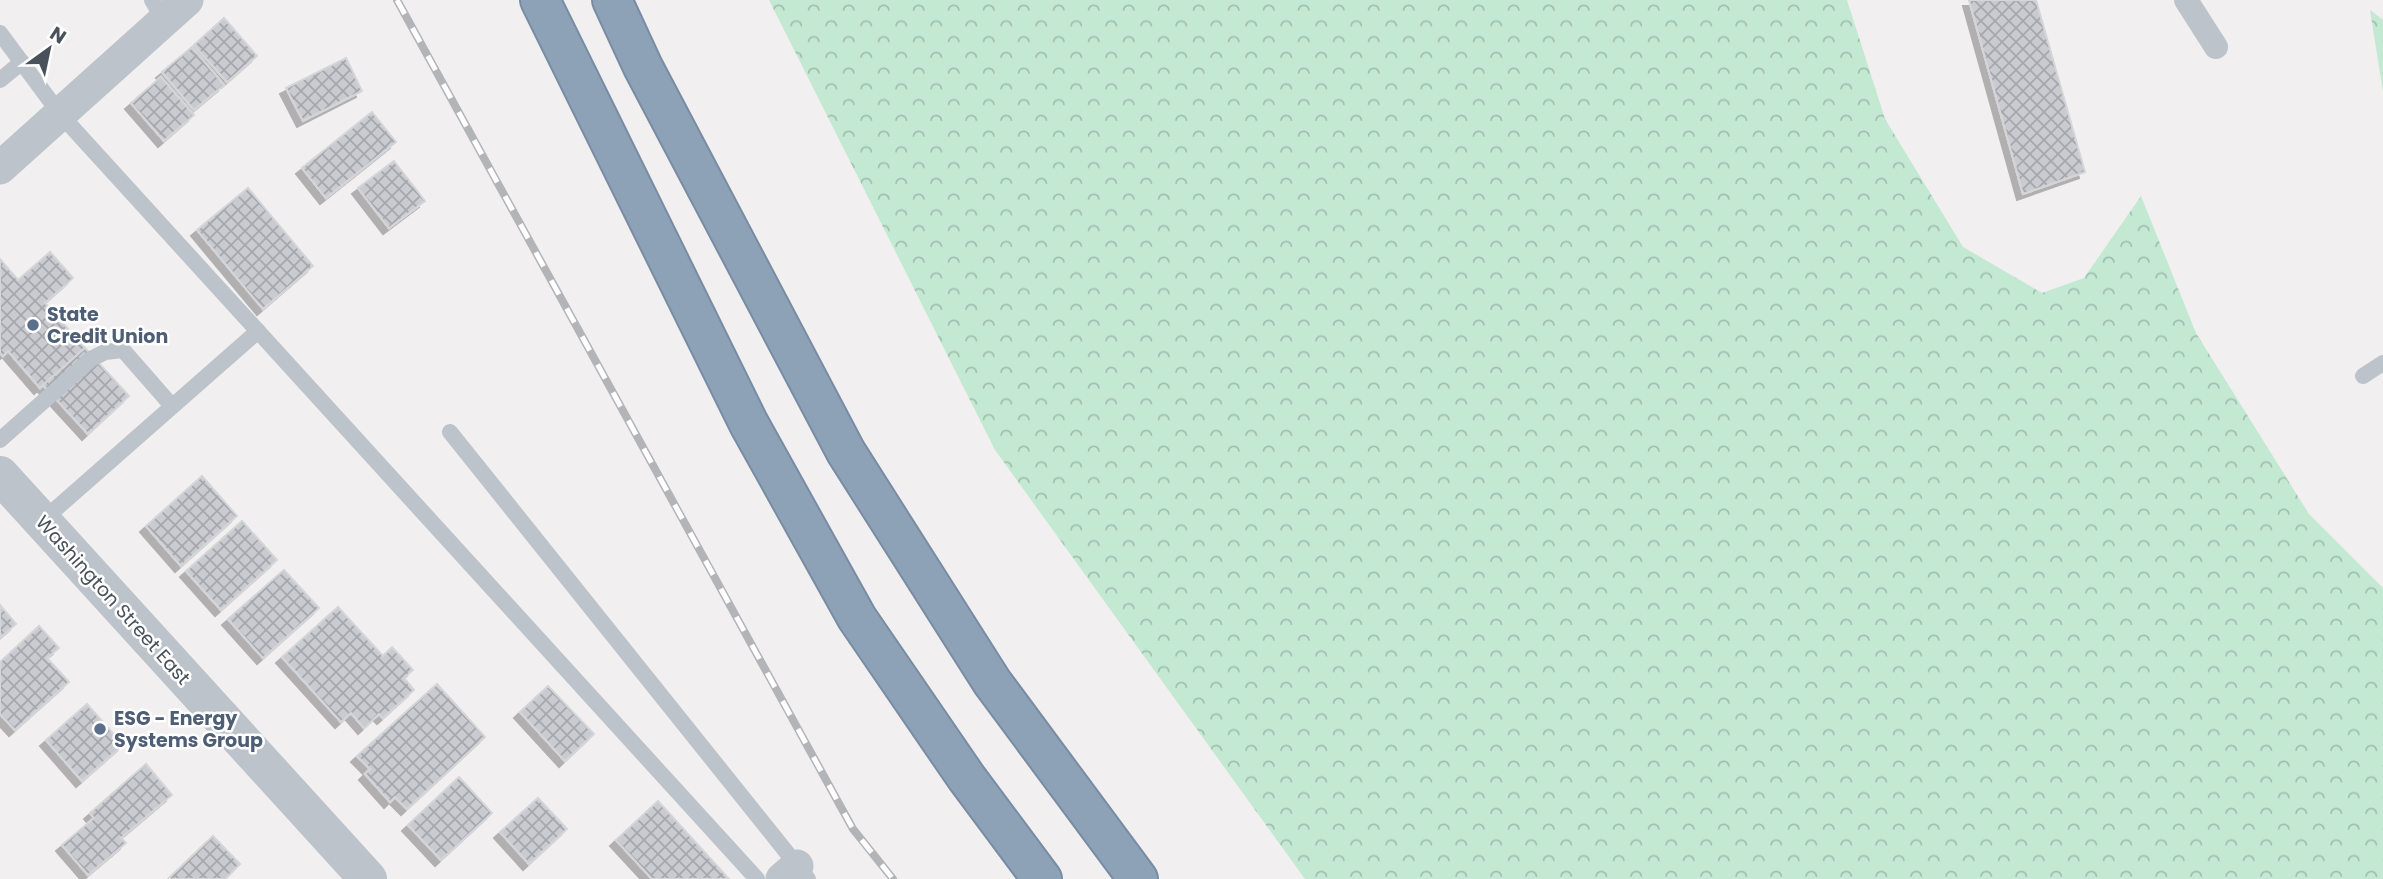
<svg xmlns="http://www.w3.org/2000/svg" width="2383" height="879" font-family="Poppins,sans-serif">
<defs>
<pattern id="forest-crowns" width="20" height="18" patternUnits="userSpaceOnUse" patternTransform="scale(1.75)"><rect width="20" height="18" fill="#c3e9d2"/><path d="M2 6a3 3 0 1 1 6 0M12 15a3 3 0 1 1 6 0" fill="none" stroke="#a0bfad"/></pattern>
<pattern id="building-cross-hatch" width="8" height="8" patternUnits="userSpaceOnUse" patternTransform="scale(1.75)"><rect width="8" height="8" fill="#c9cbd1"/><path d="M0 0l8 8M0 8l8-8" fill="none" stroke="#a5a7ad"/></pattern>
<filter id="shadow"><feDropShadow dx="-6" dy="6" stdDeviation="0" flood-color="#0004"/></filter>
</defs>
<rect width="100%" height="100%" fill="#f1efef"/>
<g fill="url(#forest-crowns)">
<path d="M769 0H1847L1885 119 1963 247 2042 293 2084 278 2141 196 2196 333 2309 514 2383 588V879H1305L995 450Z"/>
<path d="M2370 10 2383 20V92Z"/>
</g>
<g fill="url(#building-cross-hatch)" stroke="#d4d5d9" stroke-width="2" filter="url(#shadow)">
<path d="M1969 0H2036L2085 172 2023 194Z"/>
<path d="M224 18 257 56 227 82 194 45Z"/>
<path d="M192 47 224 85 194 110 162 72Z"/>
<path d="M346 58 362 91 303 121 286 88Z"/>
<path d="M161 77 194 115 164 141 131 103Z"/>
<path d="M372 112 396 142 326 198 302 168Z"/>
<path d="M394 161 425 201 389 228 358 188Z"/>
<path d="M248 188 313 266 263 309 197 230Z"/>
<path d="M50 252 73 278 45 303 85 348 40 388 8 351 3 356 0 353V259L18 280Z"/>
<path d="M85 348 129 396 88 434 43 385Z"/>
<path d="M202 476 237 516 181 566 146 526Z"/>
<path d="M242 521 277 560 221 610 186 571Z"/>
<path d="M284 570 319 608 263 658 228 619Z"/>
<path d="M0 605 16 624 0 638Z"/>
<path d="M338 607 383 656 392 647 413 670 404 678 414 690 383 718 379 714 364 728 351 713 341 722 282 657Z"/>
<path d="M39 626 59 648 47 658 69 682 15 730 0 714V662Z"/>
<path d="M437 684 485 737 407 809 395 797 390 802 365 774 370 769 357 756Z"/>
<path d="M548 686 594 734 565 761 520 712Z"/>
<path d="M87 704 123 745 82 781 46 740Z"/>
<path d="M146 764 172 795 121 838 126 843 88 875 62 845 94 818 90 813Z"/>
<path d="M459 777 492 813 441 860 408 825Z"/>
<path d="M538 798 567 829 529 864 500 832Z"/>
<path d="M658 801 729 879H652L616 840Z"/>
<path d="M213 836 240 864 225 879H168Z"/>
</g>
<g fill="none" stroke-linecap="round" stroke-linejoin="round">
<g stroke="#788ca3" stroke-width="42">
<g id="motorway">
<path d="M540 0 749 424 857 618 966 777 1042 879"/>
<path d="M612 0 643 67 846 452 992 682 1138 879"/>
</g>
</g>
<g stroke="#bcc3ca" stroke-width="16">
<path d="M152 0 164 21"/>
<path d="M0 33 60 114 757 879"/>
<path d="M0 80 22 62"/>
<path d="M2363 376 2383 363"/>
<path d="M450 432 808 879"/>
<path d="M0 440 91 359 105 352 123 350 172 406"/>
<path d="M42 521 258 331"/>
</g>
<path stroke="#bcc3ca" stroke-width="24" d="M2186 0 2216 47"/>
<g stroke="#bcc3ca" stroke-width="33">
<path d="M0 168 187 0"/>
<path d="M782 879 797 866"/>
</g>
<path stroke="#bcc3ca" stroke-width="38" d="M0 475 368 879"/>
<use href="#motorway" stroke="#8da1b7" stroke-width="38"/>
<g stroke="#b2b4b8" stroke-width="8">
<path id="rail" d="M397 0 853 829 893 879"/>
</g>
<use href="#rail" stroke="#fff" stroke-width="5" stroke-dasharray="16" stroke-linecap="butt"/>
</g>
<g fill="#5c6f8a" stroke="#fff" stroke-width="2.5">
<circle cx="33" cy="325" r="7"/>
<circle cx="100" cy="729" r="7"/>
</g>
<g text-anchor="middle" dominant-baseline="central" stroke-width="5" stroke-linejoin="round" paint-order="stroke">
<g font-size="19" font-weight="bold" fill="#4e5e75" stroke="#fff" text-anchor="start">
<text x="47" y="314">State<tspan x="47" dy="22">Credit Union</tspan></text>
<text x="114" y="718">ESG - Energy<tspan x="114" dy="22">Systems Group</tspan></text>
</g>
<g font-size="19" fill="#49525a" stroke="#fff">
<text transform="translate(113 600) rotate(48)">Washington Street East</text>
</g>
</g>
<g transform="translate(49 49) rotate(33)" stroke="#ffffff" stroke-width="5" paint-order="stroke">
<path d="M0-5L12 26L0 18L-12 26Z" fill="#49525a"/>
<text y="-10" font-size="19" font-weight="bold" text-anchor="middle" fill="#49525a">N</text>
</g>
</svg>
